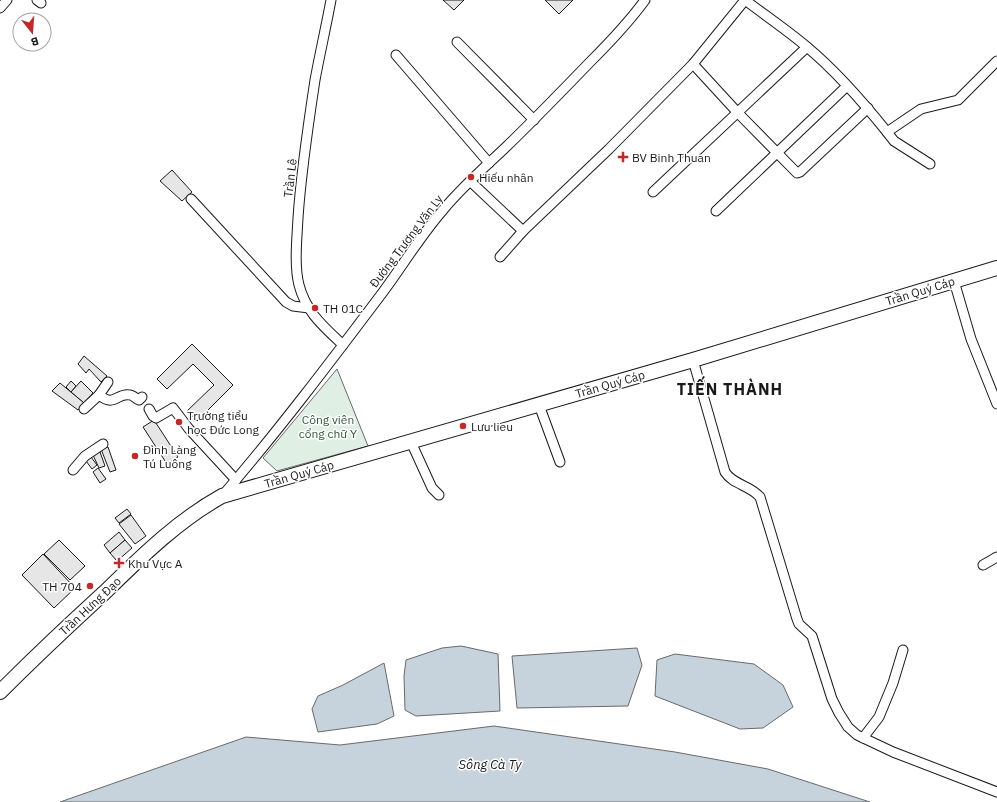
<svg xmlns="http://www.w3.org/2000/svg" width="997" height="802" font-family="'IBM Plex Sans',sans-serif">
<rect width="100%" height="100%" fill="#fff"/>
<path fill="#e0efe3" stroke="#6a6a6a" d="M337 369 368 446 277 471 263 458Z"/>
<g fill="#c6d2dc" stroke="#6a6a6a">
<path d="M461 646 498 654 500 711 416 716 405 710 404 676 406 660 442 648Z"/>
<path d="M637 648 642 665 628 706 517 708 512 656Z"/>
<path d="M675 654 754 664 783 685 793 707 763 728 740 729 655 696 657 660Z"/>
<path d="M384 663 394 716 377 724 318 732 312 709 318 696 343 685Z"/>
<path d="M494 726 675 752 768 769 870 802H60L246 737 340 745Z"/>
</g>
<g fill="#e6e6e6" stroke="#1a1a1a">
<path d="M443 0H464L454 10Z"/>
<path d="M545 0H573L559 14Z"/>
<path d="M172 170 192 192 182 201 160 181Z"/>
<path d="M192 344 233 385 197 421 187 411 214 385 193 364 167 389 157 379Z"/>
<path d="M84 356 107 376 101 382 89 369 86 373 78 364Z"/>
<path d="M71 381 76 386 71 392 66 387Z"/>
<path d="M81 381 93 393 84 403 71 392Z"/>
<path d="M60 383 84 403 78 410 52 391Z"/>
<path d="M154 420 178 457 167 464 143 427Z"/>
<path d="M108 447 116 470 110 472 101 449Z"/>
<path d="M100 452 105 466 99 468 93 455Z"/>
<path d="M91 457 97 465 92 469 86 461Z"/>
<path d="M98 468 106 479 100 483 93 472Z"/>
<path d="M127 509 131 514 119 523 115 518Z"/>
<path d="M131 515 146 536 135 544 119 524Z"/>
<path d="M119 532 125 540 110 553 104 545Z"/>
<path d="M59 540 85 566 70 580 44 554Z"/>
<path d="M125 540 132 548 117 561 110 553Z"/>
<path d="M43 554 75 588 54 608 22 575Z"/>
</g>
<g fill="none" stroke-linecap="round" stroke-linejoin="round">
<g stroke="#1a1a1a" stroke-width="11">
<g id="minor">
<path d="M37 0 41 3"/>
<path d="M331 0C326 27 320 53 315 80 308 126 301 172 298 218 297 238 294 266 299 285 306 312 323 326 343 345"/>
<path d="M745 0C766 16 787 30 807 47 837 72 863 102 887 132L921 109 958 100 997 61"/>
<path d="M0 8 7 0"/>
<path d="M457 42 534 120"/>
<path d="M396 55 489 163"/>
<path d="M693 64 738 113 797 173 800 172 868 108"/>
<path d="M887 132 894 141 930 164"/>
<path d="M470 181 523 231"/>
<path d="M653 192 807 47"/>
<path d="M191 199 286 302 293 306 309 308"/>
<path d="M716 211 847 86"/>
<path d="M500 257 523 231 609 149 693 64 745 0"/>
<path d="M954 281 971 339 997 404"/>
<path d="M693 360 725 472C733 485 750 485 760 497L797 619 799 624 812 636 832 699 839 713 848 727 857 735 893 752 997 792"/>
<path d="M99 395 108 382"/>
<path d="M539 405 560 462"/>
<path d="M84 409 99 395C115 408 117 392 130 395 133 395 136 399 139 400L142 397"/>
<path d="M149 409 153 416 156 418 173 408 189 429 236 480"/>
<path d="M411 442 432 488 439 495"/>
<path d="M73 470 85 456 103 444"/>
<path d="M223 495C279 430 331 361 383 292 403 265 421 235 443 210 462 187 484 168 506 147 535 119 563 90 591 61 610 42 629 22 645 0"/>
<path d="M983 565 997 557"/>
<path d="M863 738 879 717 893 683 903 650"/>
</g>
</g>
<g stroke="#1a1a1a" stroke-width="16">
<path id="primary" d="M0 692C34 658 69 625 104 593 141 557 177 521 222 496L693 360 997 268"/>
</g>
<use href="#minor" stroke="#fff" stroke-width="9"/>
<use href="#primary" stroke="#fff" stroke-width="14"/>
</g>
<g fill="#c62828" stroke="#fff" stroke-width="1.5">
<path d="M621 151h4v4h4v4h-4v4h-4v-4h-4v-4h4z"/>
<circle cx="471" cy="177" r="4"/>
<circle cx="315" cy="308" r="4"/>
<circle cx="179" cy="422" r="4"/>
<circle cx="463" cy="426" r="4"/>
<circle cx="135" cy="456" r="4"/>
<path d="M117 557h4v4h4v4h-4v4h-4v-4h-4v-4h4z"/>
<circle cx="90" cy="586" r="4"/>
</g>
<g text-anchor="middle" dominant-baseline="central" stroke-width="3" stroke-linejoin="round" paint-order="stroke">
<g font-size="12" fill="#1a1a1a" stroke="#fff" text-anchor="start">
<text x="632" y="157">BV Binh Thuan</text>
<text x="479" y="177">Hiếu nhân</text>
<text x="323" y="308">TH 01C</text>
<text x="187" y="415">Trường tiểu<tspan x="187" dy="14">học Đức Long</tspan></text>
<text x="471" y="426">Lưu lieu</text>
<text x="143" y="449">Đình Làng<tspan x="143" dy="14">Tú Luông</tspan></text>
<text x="128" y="563">Khu Vực A</text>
<text x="82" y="586" text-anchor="end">TH 704</text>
</g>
<g font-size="12" fill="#1a1a1a" stroke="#fff">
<text transform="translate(290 178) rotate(-83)">Trần Lê</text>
<text transform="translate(406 241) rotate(-53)">Đường Trương Văn Ly</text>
<text transform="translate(920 291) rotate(-17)">Trần Quý Cáp</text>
<text transform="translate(610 384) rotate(-16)">Trần Quý Cáp</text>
<text transform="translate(299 474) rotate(-16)">Trần Quý Cáp</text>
<text transform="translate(90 606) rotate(-43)">Trần Hưng Đạo</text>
</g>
<g font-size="12" fill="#2b5a34" stroke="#fff">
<text x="328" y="419">Công viên<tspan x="328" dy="14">cổng chữ Y</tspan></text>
</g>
<g font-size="13" font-style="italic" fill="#1a1a1a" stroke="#fff">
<text x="490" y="764">Sông Cà Ty</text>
</g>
<g font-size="16" font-weight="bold" letter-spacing="1" fill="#1a1a1a" stroke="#fff">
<text x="730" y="389">TIẾN THÀNH</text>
</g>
</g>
<g transform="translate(32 32) rotate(163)"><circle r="19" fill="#ffffff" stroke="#a3a3a3"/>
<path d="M0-3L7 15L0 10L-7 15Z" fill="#c62828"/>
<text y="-6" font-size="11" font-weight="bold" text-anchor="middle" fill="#1a1a1a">B</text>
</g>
</svg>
